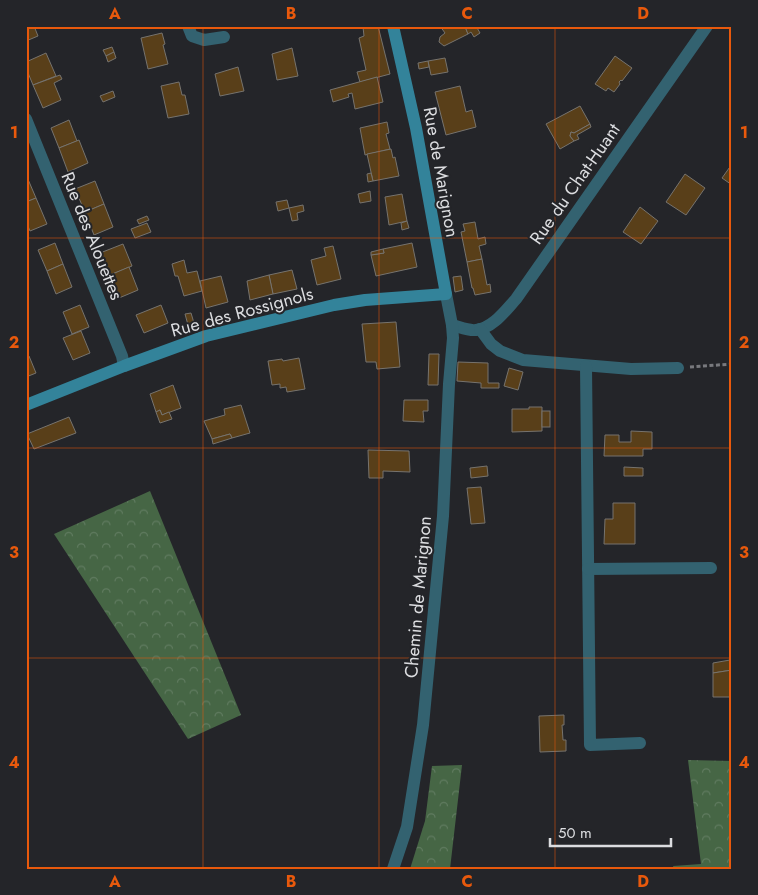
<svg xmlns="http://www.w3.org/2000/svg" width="758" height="895" font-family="Jost,sans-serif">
<defs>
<pattern id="forest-crowns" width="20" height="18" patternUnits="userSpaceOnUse" patternTransform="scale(1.25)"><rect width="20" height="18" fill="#466645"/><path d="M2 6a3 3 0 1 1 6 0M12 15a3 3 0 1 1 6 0" fill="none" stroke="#607b60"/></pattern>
</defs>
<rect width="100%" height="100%" fill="#242529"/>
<g fill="url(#forest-crowns)">
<path d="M150 491 241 715 188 739 54 534Z"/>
<path d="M688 760 732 761V869H674L673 866 701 864Z"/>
<path d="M462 765 450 869H410L425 821 432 766Z"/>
</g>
<g fill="#593f19" stroke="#76736e">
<path d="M26 26H34L38 36 26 41Z"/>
<path d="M367 26H378L390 74 360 82 357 72 366 70 359 38 364 36 363 27Z"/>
<path d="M440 26H471L466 29 468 34 444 46 439 42 440 37 445 33Z"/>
<path d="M471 26H476L480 33 474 37 471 32 468 34 466 29Z"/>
<path d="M162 33 165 44 163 45 168 64 148 69 141 38Z"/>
<path d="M112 47 114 52 106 56 103 50Z"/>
<path d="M292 48 298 76 277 80 272 54Z"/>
<path d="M114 52 116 58 108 62 106 56Z"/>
<path d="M46 53 56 76 33 85 26 68V62Z"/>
<path d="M615 56 632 68 622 81 621 80 619 82 620 84 614 92 608 88 606 91 595 84Z"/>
<path d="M445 58 448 72 431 75 428 61Z"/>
<path d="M428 61 429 67 419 69 418 63Z"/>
<path d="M238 67 244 91 220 96 215 74Z"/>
<path d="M60 75 62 79 54 83 61 100 43 108 33 85Z"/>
<path d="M377 77 383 102 355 109 352 93 348 94 349 97 333 102 330 90Z"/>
<path d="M179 82 182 95H185L189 114 168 118 161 86Z"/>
<path d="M460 86 466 112 472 110 476 127 446 135 435 92Z"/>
<path d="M113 91 115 97 103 102 100 96Z"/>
<path d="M580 106 590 124 574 133 571 132 570 136 574 141 560 149 546 124Z"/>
<path d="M69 120 77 141 59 148 51 128Z"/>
<path d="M387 122 389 133 386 134 390 149 365 155 360 128Z"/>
<path d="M590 124 591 127 577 135 579 139 574 141 570 136 571 132 574 133Z"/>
<path d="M79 140 88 163 68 172 59 148Z"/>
<path d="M391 149 393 158 395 157 399 176 373 181 367 154Z"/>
<path d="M732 164V185L722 178Z"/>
<path d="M371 173 373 181 368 182 367 174Z"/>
<path d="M685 174 705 188 686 215 666 202Z"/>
<path d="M26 177H27L36 198 26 202Z"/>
<path d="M95 181 104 204 85 212 75 189Z"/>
<path d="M370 191 371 201 360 203 358 194Z"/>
<path d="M402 194 407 221 389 225 385 197Z"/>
<path d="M36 198 47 224 30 231 26 221V202Z"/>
<path d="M287 200 289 208 278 211 276 202Z"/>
<path d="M104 204 113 227 94 235 85 212Z"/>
<path d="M303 205 304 211 297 213 298 220 292 221 289 208Z"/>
<path d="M640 207 658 221 641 244 623 232Z"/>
<path d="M147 216 149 220 139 224 137 220Z"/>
<path d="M407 221 409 228 402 230 401 223Z"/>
<path d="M475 222 478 239 485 237 486 244 479 246 482 259 467 262 461 232 465 231 463 224Z"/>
<path d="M147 223 151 232 135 238 131 229Z"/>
<path d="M55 243 63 264 47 271 38 250Z"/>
<path d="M412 243 417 267 376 276 371 255 384 253 383 249Z"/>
<path d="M123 244 132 266 110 275 100 253Z"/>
<path d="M333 246 341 279 317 285 311 260 326 256 324 248Z"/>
<path d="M383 249 384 253 371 255V252Z"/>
<path d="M482 259 487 285 490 284 491 292 475 295 473 288H472L467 262Z"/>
<path d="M184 260 187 273 197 271 202 291 184 296 178 276H175L172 264Z"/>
<path d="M63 264 72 287 56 294 47 271Z"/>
<path d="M129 267 138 290 119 298 110 275Z"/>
<path d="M292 270 297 289 273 294 269 275Z"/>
<path d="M269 275 273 294 250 300 247 281Z"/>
<path d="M221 276 228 302 206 308 200 281Z"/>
<path d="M461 276 463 290 455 292 453 277Z"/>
<path d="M80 305 89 327 72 334 63 312Z"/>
<path d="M161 305 168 323 144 333 136 315Z"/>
<path d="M191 313 194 323 188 325 185 314Z"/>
<path d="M396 322 400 367 377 369 376 362H366L362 324Z"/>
<path d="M81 331 90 353 73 360 63 338Z"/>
<path d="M429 354H439L438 385H428Z"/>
<path d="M29 356 36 373 26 377V357Z"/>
<path d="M299 358 305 389 287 392 286 387 280 388V384L272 385 268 361 282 359 283 361Z"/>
<path d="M458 362 488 363V383H499V388H481V383L457 381Z"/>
<path d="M509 368 523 372 518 390 504 386Z"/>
<path d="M173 385 181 408 162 415 160 410 156 412 150 394Z"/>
<path d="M404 400H428V411H423L424 422 403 421Z"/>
<path d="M241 405 250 433 232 438 230 434 212 439 204 421 225 415 224 409Z"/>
<path d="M529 407H542V431L512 432V409H529Z"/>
<path d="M160 410 162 415 169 412 172 419 160 423 156 412Z"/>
<rect x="542" y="411" width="8" height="16"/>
<path d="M69 417 76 433 34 449 27 434Z"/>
<path d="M631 431 652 432V449H643V456H604L605 435H619V442H631Z"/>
<path d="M230 434 232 438 213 444 212 439Z"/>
<path d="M368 450 409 451 410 472 383 471V478H369Z"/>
<path d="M487 466 488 476 471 478 470 468Z"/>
<path d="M624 467 643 468V476H624Z"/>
<path d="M481 487 485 523 471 524 467 488Z"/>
<path d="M613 503H635V544H604L605 519H613Z"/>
<path d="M730 660 732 670 713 673V663Z"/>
<path d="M732 670V697H713V673Z"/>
<path d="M564 715V725H562L563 740H566V751L540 752 539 716Z"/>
</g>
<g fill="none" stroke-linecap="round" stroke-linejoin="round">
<path stroke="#78797d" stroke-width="3" stroke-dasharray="4 2.5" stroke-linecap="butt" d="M690 367 732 364"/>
<g stroke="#336270" stroke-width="12">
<path d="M188 26 192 36 204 40 224 37"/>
<path d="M26 119 122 356 124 366"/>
<path d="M452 325C460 327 468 331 476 330 493 328 505 311 516 299L707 26"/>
<path d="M480 329 491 344 500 351 523 360 631 369 678 368"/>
<path d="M586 366 590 745 640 743"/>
<path d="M588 569 711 568"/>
<path d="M393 869 407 827 423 725 443 516 449 384 453 338 452 325 446 294"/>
</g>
<path stroke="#33839a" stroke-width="12" d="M26 405 124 366 206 336 334 305 365 300 446 294 416 128 393 26"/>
</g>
<path fill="none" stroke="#e8590c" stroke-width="1" stroke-opacity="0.55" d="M203 26V869M379 26V869M555 26V869M26 238H732M26 448H732M26 658H732"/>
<g text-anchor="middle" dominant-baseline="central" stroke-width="4" stroke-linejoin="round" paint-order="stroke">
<g font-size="18" fill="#dcdde0" stroke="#242529">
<text transform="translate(441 172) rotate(80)">Rue de Marignon</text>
<text transform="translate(575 184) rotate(-55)">Rue du Chat-Huant</text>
<text transform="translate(92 236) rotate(68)">Rue des Alouettes</text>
<text transform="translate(242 312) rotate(-15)">Rue des Rossignols</text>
<text transform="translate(418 597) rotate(-85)">Chemin de Marignon</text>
</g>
</g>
<rect width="758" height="895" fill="none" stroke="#242529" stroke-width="55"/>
<path d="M550 838v8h121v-8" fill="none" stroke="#dcdde0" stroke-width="2.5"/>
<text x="558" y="838" font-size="15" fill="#dcdde0" stroke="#242529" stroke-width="4" paint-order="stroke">50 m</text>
<rect x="28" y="28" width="702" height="840" fill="none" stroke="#e8590c" stroke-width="2"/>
<g font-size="16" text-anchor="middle" font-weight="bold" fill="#e8590c">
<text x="115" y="19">A</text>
<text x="291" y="19">B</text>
<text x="467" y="19">C</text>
<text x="643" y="19">D</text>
<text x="14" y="138">1</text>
<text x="744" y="138">1</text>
<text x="14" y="348">2</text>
<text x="744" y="348">2</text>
<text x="14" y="558">3</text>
<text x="744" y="558">3</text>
<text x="14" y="768">4</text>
<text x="744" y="768">4</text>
<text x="115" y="887">A</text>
<text x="291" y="887">B</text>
<text x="467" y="887">C</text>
<text x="643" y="887">D</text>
</g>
</svg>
